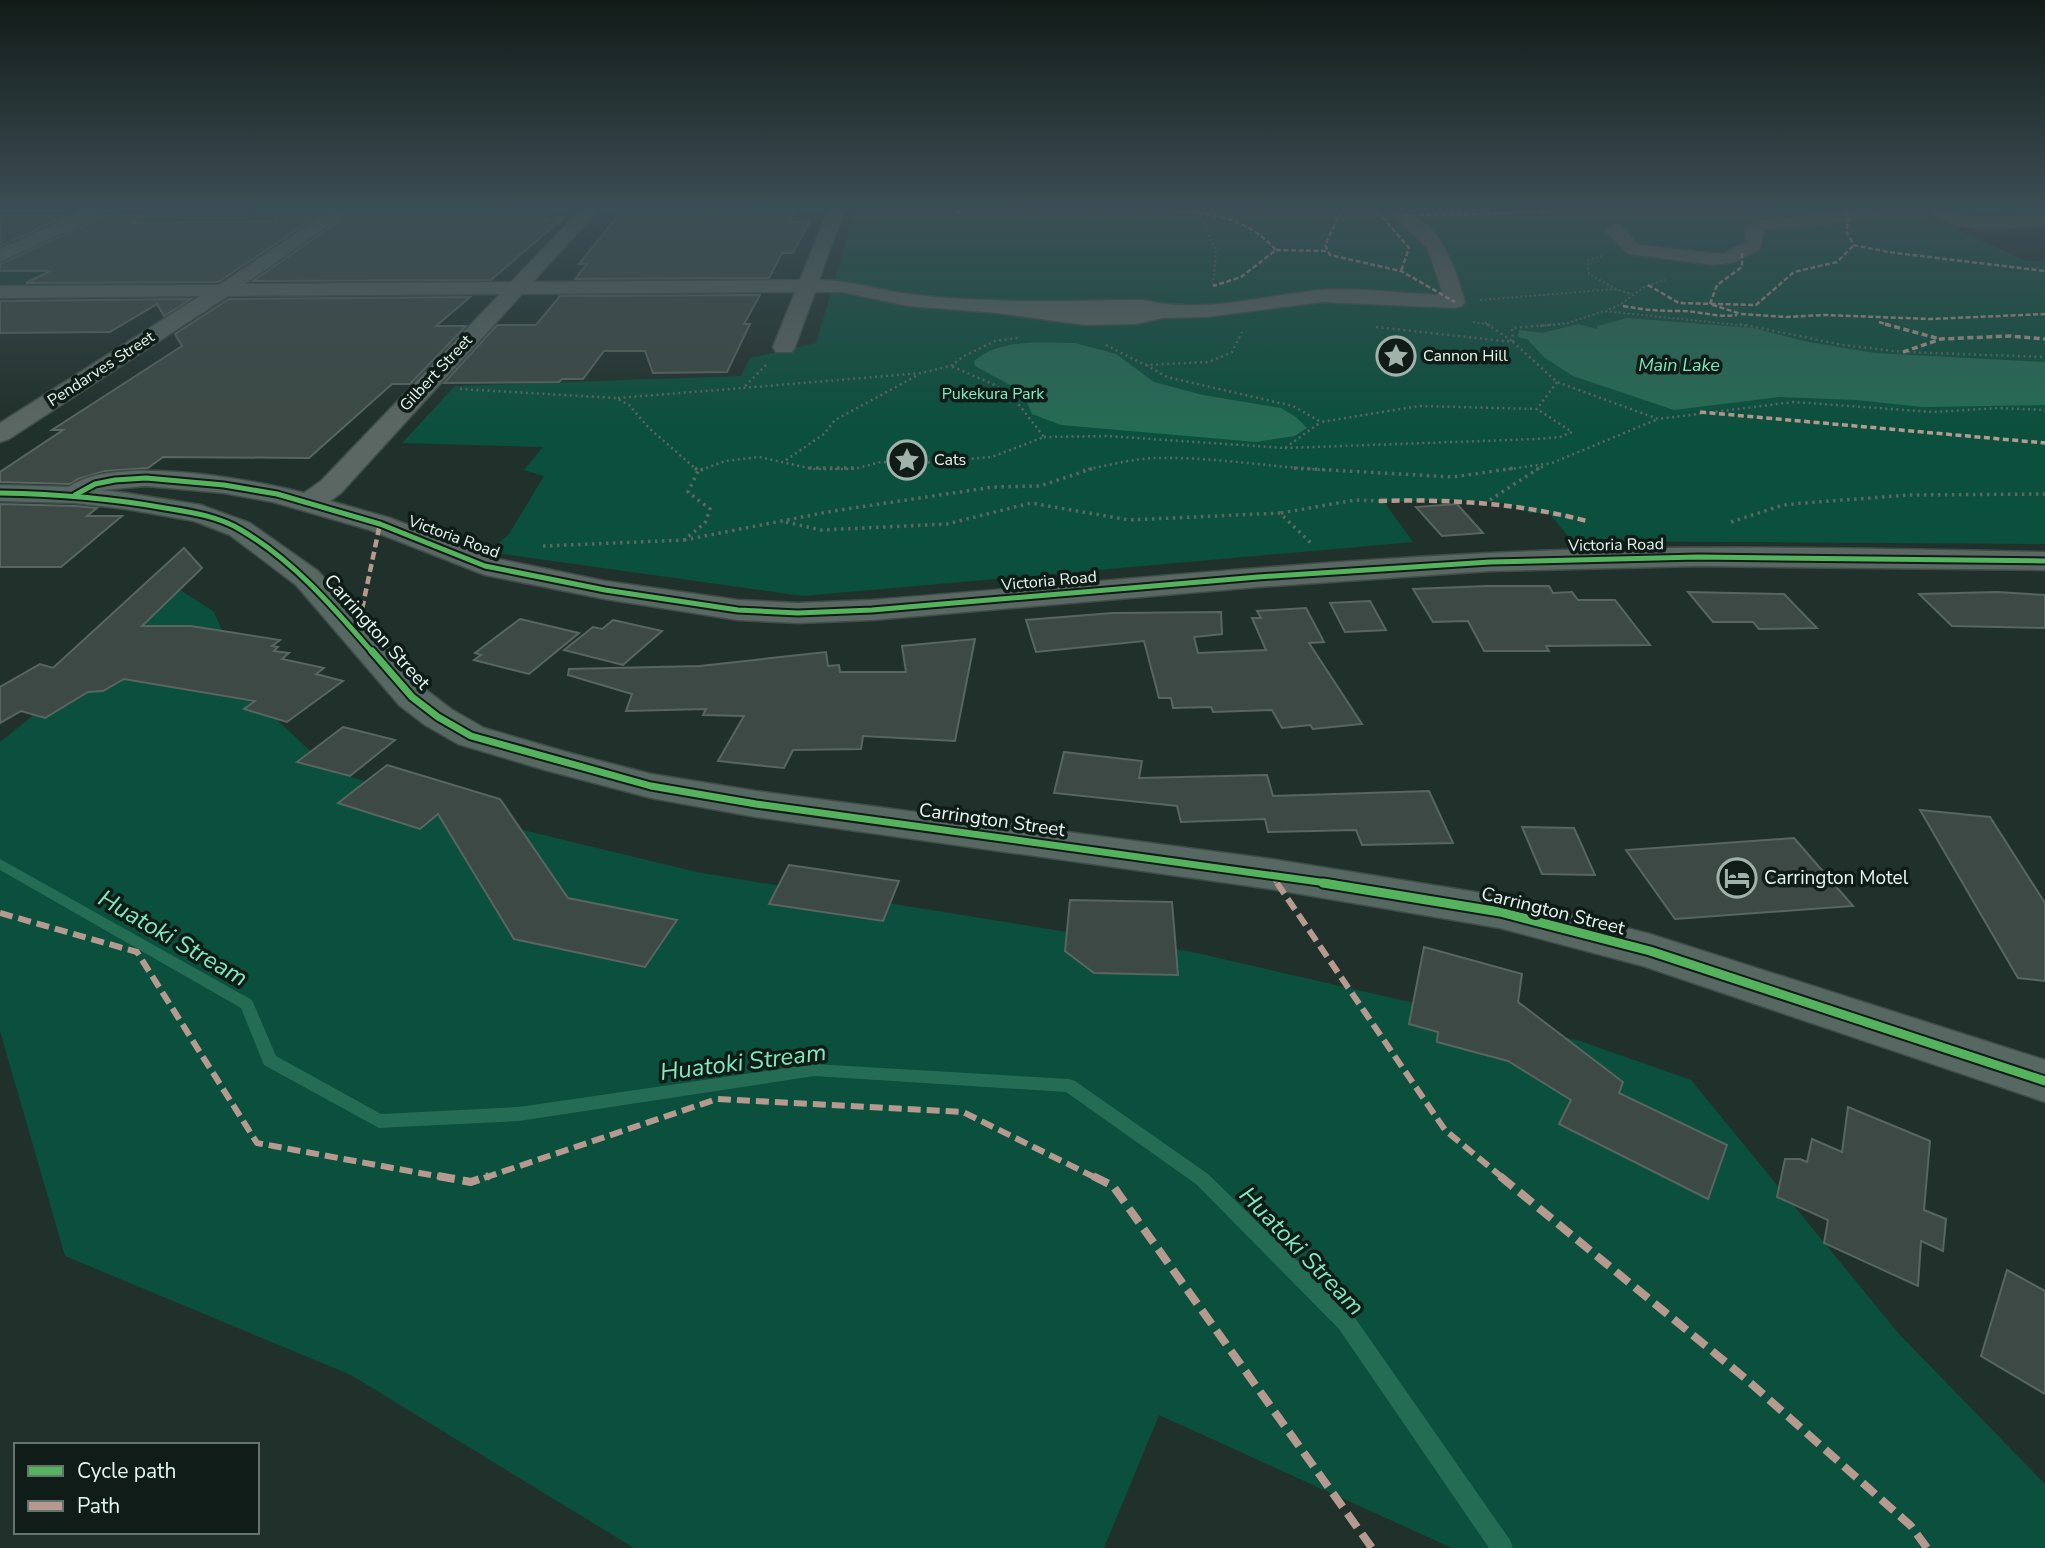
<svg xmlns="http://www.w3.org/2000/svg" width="2045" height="1548" font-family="'Nunito Sans',sans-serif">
<rect width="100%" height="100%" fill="#20312b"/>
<path fill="#193e31" d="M101 211H322L200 288 0 289V259Z"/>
<g fill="#0b503c">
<path d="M855 211H1916L2026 261H2045V544L1572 541 1549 513H1529C1510 494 1414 502 1384 502L1413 542 803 596 489 552 509 534 544 476 524 470 543 447 402 443 455 386 741 376 750 358 816 343Z"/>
<path d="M177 588 213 611 257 701 322 762 345 775 506 826 701 873 1192 952 1580 1041 1691 1080 1899 1334 2045 1484V1548H1452L1159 1415 1104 1548H634L351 1375 65 1256 0 1031V742L40 710Z"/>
</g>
<g fill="#256c54">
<path d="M1627 318 1754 328 1803 341 1875 353 2045 362V405L1922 407 1856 400 1780 397 1674 410 1573 376 1545 358 1527 339 1518 337 1519 330 1542 333 1578 324 1597 329V326Z"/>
<path d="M1075 343 1116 354 1154 382 1203 395 1281 408 1296 417 1307 428 1295 436 1256 442 1061 425 1032 414 1026 400 1030 396 975 366 974 361C1002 338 1041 343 1075 343Z"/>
</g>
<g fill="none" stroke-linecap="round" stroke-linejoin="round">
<path fill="#256c54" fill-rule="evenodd" d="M0 859 252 1000 276 1056 381 1114 519 1107 814 1064 1069 1079 1075 1081 1208 1174 1353 1315 1510 1540 1513 1548H1489L1339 1329 1196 1184 1066 1092 814 1076 519 1121 379 1128 264 1065 241 1008 0 870Z"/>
</g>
<g fill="#3c4944" stroke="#586560" stroke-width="2">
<path d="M363 211H553L544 220 563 218 491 280 253 281 346 216H356Z"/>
<path d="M637 211H682L681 213 684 214 794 211 789 222 810 221 793 253H782L769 278 575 279 587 264H579L621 212Z"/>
<path d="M146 215 131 223 274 221 283 216H318L218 282 26 283 50 271H0V264L104 216Z"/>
<path d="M0 216H66L0 246Z"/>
<path d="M760 295 744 324H750L727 372 653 373 645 351H604L583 379H562L559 382 444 383 497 325H536L560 296Z"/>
<path d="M470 297 436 326H466L410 384H392L309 458 163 457 148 468 105 471 78 479 70 484 0 482V472L63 430H52L182 346 175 334 229 299Z"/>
<path d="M191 299 164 316 157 304 110 332 0 333V301Z"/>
<path d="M0 504 75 506 97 508 87 516H122L61 567H0Z"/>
<path d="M1457 504 1483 533 1442 536 1416 507Z"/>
<path d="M184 548 202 568 142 626H191L280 640 272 646 278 647 274 651 289 653 282 659 324 668 316 674 343 681 287 722 244 709 255 701 124 679 103 691 88 692 45 718 21 711 0 723V687L40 664 53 668Z"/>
<path d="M1487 586H1549L1553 593 1572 592 1578 600H1615L1650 645 1546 646 1549 651H1484L1468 621 1433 622 1413 589Z"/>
<path d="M1688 592 1784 594 1817 628 1759 629 1753 622H1713Z"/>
<path d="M1997 592 2045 595V628L1952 626 1919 594Z"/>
<path d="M1370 601 1386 630 1345 632 1330 603Z"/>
<path d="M1306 608 1324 642 1309 643 1362 724 1313 729 1310 725 1282 728 1272 710 1213 712 1211 707 1173 708 1171 698H1159L1144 641 1036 652 1026 620 1113 613 1221 612 1222 634 1194 637 1198 653 1266 650 1252 618H1261L1257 611Z"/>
<path d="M520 619 579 633 529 674 474 660 481 655 475 653Z"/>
<path d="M613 620 662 631 623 665 564 650 593 627 602 629Z"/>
<path d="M975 639 955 741 863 736 861 749 793 750 784 768 718 761 744 716 703 715 706 709 626 711 632 694 568 675 569 669 700 666 826 652 828 666 839 665 840 672H906L902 646Z"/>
<path d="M343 727 395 740 350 776 297 762Z"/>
<path d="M1064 752 1142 761 1139 778 1267 775 1273 796 1429 791 1453 843 1362 845 1356 830 1268 832 1265 819 1181 822 1177 806 1054 793Z"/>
<path d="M387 765 500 799 568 898 677 920 645 967 514 939 438 814 420 829 338 803Z"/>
<path d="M1920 810 1990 817 2045 903V981L2018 978Z"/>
<path d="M1522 827 1574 828 1595 875 1542 874Z"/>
<path d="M1794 838 1853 906 1675 919 1626 850Z"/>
<path d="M789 865 899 881 883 921 769 904Z"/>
<path d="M1070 900 1172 902 1178 975 1094 973 1065 951Z"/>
<path d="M1424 947 1522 974 1518 1002 1623 1082 1619 1093 1727 1145 1708 1199 1559 1124 1571 1100 1508 1061 1437 1042 1438 1032 1409 1024Z"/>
<path d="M1848 1107 1930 1141 1924 1210 1946 1219 1943 1251 1921 1241 1918 1286 1824 1243 1828 1220 1777 1197 1785 1159H1800L1807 1162 1812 1139 1842 1152Z"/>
<path d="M2007 1270 2045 1291V1394L1981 1356Z"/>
</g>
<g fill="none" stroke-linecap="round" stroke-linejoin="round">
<g stroke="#3e4d47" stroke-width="3">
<g id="minor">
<path d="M83 211H103L101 215 0 262V249Z"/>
<path d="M330 211H349L245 284 511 282 580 211H597L533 282 800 280 828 211H844L819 280C850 280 878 290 909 294 986 304 1066 300 1144 300 1201 314 1262 296 1320 290 1360 287 1403 294 1443 295L1428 249 1388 211C1435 207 1455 265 1465 302L1462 306 1455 308 1323 302 1207 317 1163 318 1137 324 1084 325 997 313 908 306 842 292H815L795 347 792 352H776L773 347 795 292 522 294 341 493 330 501 390 518 493 558 605 581 738 600 798 603 872 600C1078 584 1284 563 1490 553 1675 544 1860 548 2045 552V570L1698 566 1490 571 1258 587 872 620 798 623 738 620 605 599 485 575 370 530 273 502 224 493 146 486 103 490 75 503 65 501 61 495C93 449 257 480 304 493L321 481 500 294 228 296 9 439 0 442V423L200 296 0 298V286L219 285Z"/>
<path d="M1855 211H1881L1879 215 1849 222 1764 230 1760 249 1735 262 1714 265 1628 254 1604 229 1613 224 1619 225 1639 245 1714 253H1724L1745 242 1746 228 1754 221Z"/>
<path d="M1931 211C1946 210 1958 216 1973 217 1997 219 2021 216 2045 215V225C2014 227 1953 237 1931 211Z"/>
</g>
</g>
<g stroke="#3e4d47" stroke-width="3">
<path id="major" d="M0 485 75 487 126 493 201 505 250 523 318 571 425 689 451 709 484 728 570 753 651 774 756 791 1271 859 1500 896 1650 934 2045 1060V1102L1643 966 1500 928 1271 889 756 817 651 798 545 770 458 744 425 725 399 705 296 585 230 535 194 521 126 509 75 503 0 501Z"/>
</g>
<g stroke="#5c6762" stroke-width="2" stroke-dasharray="2 2.5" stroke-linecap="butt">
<path d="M859 227 878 212 1199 213 1216 251 1213 285"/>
<path d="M1602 256 1587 261 1589 274 1614 288"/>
<path d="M1480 300 1615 289 1632 294"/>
<path d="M1609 309 1620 305 1644 287 1665 280"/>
<path d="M1473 322 1487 324"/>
<path d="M1485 322 1490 326"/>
<path d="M1540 326 1568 323 1604 311 1748 326"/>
</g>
<g stroke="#5c6762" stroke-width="2.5" stroke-dasharray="2 3.5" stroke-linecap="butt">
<path d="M1487 324 1512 341"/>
<path d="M1740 324 1843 345 1903 352 2045 357"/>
<path d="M1376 327 1513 342 1557 382 1658 419 1794 402 1933 412 1998 408 2045 410"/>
<path d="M1513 342 1512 328 1560 324"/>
<path d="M1106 345 1145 365 1209 362 1232 352 1242 332"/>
<path d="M766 365 743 388 921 373 951 366 964 356 995 341 1018 338"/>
<path d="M1146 365 1167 377 1293 406 1321 422 1419 406 1537 409 1557 382"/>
<path d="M460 389 616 398 629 405 648 427 697 470"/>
<path d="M618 398 743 388"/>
<path d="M1044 437 1107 436 1285 448 1321 422"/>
<path d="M1285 448 1537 439 1560 437 1572 432 1537 409"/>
<path d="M786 460 824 434 835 420 918 375"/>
<path d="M701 470 725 461 759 457 813 469H854L881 462 921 463 992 457 1044 437 1016 401 995 385 951 366"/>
<path d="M1083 470C1107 466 1134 458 1158 458 1215 457 1270 467 1326 470"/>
<path d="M1503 470 1552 463 1658 419"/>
<path d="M1536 470 1544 466"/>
</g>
<g stroke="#5c6762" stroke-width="3.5" stroke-dasharray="2.5 4.5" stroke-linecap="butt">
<path d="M695 468 698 471 706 468"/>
<path d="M809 468H857"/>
<path d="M1294 468 1453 477 1515 468"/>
<path d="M1490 500 1539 468"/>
<path d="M1281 513 1355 500 1379 501"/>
<path d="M786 522 821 530 947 524 1031 503 1129 520 1280 513 1312 544"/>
<path d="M1731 522 1783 505 1804 503 1909 495 2045 494"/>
<path d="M684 540 833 511 993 487 1040 486 1094 468"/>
<path d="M543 546 684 540 705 523 710 509 688 492 698 471"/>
</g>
<use href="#minor" fill="#5b6762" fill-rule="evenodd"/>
<use href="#major" fill="#566861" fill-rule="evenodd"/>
<g stroke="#b69a8f" stroke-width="2.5" stroke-dasharray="5 2.5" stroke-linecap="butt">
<path d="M1176 211C1216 214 1248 219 1276 250L1241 277 1213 286"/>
<path d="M1341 211 1325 245 1330 255 1401 271 1455 302"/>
<path d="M1377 211 1409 248 1401 271"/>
<path d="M1844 211 1849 217 1846 231 1854 245 1888 252 2045 271"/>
<path d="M956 213 965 211"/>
<path d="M1404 216 1564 211"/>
<path d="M1276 250 1328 251"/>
<path d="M1742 253V267L1717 285 1710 304 1741 314 1786 317 1825 315 1930 319 2045 314"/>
<path d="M1648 285 1679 303 1756 305 1794 272 1837 262 1854 245"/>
<path d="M1623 306C1645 310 1658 311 1680 311 1700 311 1717 318 1737 315"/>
<path d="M1879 322 1892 326"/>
</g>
<g stroke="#b69a8f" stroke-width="3.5" stroke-dasharray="6 3.5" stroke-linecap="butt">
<path d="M1885 324 1940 339"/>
<path d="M1903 352 1941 339 2010 336 2045 339"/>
<path d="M1700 412 2045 443"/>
</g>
<g stroke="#b69a8f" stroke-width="4.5" stroke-dasharray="8 4.5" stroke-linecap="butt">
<path d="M1379 501C1450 499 1518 503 1587 521"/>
<path d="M357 633 380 524"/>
</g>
<path stroke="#b69a8f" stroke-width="5" stroke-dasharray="10 5" stroke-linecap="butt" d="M1271 874 1278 884"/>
<g stroke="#b69a8f" stroke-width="6" stroke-dasharray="13 6" stroke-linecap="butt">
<path d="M1277 883 1445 1130 1503 1178"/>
<path d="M0 913 137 952 257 1143 447 1178"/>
<path d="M484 1178 717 1099 963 1112 1096 1178"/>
</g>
<g stroke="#b69a8f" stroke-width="8" stroke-dasharray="17 8" stroke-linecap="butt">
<path d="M438 1176 471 1182 489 1176"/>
<path d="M1093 1176 1113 1186 1372 1548"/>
<path d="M1500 1176 1746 1379 1911 1526 1927 1548"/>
</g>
<g stroke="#0f1c17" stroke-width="9">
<g id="cycleway-far2">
<path d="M0 493C56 494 110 498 165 508 190 512 218 516 241 530 294 561 333 607 373 653"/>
<path d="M75 495 95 484 115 480 146 478 224 485 277 494 380 524 485 566 605 590 738 610 798 613 872 610 1258 577 1490 562 1698 557 2045 561"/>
</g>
</g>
<g stroke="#0f1c17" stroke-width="11">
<path id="cycleway-far1" d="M372 651 412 697 438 717 471 736 651 786 756 804 1334 884"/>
</g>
<g stroke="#0f1c17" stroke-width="13">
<path id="cycleway" d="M1323 883 1500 912 1650 951 2045 1081"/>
</g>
<use href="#cycleway-far2" stroke="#56b35d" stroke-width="5"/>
<use href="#cycleway-far1" stroke="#56b35d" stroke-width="7"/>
<use href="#cycleway" stroke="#56b35d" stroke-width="9"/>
</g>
<linearGradient id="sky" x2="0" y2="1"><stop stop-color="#121b18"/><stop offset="0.49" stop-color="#3c4e55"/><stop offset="1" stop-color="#3c4e55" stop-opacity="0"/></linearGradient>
<rect width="2045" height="427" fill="url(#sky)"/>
<defs>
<g id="sight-ring" transform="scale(2.0125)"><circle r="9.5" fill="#0f1c17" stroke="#a1b2ab" stroke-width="1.5"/><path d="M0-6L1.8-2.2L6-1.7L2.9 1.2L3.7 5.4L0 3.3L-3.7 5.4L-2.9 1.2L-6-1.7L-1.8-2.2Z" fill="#a1b2ab"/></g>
<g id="hotel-ring" transform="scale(2.0125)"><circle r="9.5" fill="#0f1c17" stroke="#a1b2ab" stroke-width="1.5"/><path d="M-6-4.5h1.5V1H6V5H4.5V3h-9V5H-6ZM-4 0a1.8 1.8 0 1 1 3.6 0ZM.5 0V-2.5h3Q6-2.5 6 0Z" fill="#a1b2ab"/></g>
</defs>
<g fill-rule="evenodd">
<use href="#sight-ring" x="1396" y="356"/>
<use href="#sight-ring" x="907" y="460"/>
<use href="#hotel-ring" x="1737" y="878"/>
</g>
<g text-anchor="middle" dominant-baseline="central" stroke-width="7" stroke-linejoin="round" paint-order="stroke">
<g font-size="16" fill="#e6f8f0" stroke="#0f1c17" text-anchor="start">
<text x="1423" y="356">Cannon Hill</text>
<text x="934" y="460">Cats</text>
</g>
<g font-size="16" fill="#e6f8f0" stroke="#0f1c17">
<text transform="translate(101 369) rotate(-33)">Pendarves Street</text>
<text transform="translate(436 373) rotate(-47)">Gilbert Street</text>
<text transform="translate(454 537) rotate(20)">Victoria Road</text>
<text transform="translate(1616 545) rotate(-1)">Victoria Road</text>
<text transform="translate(1049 581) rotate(-5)">Victoria Road</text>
</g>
<g font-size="16" fill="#83edc4" stroke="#0f1c17">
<text x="993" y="394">Pukekura Park</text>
</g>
<g font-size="18" font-style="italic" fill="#7feac1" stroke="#0f1c17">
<text x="1679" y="365">Main Lake</text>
</g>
<g font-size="19" fill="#e6f8f0" stroke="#0f1c17">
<text transform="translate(377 632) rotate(48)">Carrington Street</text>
<text transform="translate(992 820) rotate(8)">Carrington Street</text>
<text transform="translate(1553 911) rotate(14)">Carrington Street</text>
</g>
<g font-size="19" fill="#e6f8f0" stroke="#0f1c17" text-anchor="start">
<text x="1764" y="878">Carrington Motel</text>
</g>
<g font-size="24" font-style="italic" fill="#7feac1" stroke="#0f1c17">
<text transform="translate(173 938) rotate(30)">Huatoki Stream</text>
<text transform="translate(743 1062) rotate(-7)">Huatoki Stream</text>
<text transform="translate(1302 1251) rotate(46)">Huatoki Stream</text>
</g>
</g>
<rect x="14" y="1443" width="245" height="91" fill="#0f1c17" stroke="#65746e" stroke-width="2"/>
<rect x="28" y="1466" width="35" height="10" fill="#56b35d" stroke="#65746e" stroke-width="2"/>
<text x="77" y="1478" font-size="21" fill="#e6f8f0">Cycle path</text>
<rect x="28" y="1501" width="35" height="10" fill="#b69a8f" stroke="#65746e" stroke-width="2"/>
<text x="77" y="1513" font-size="21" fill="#e6f8f0">Path</text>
</svg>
